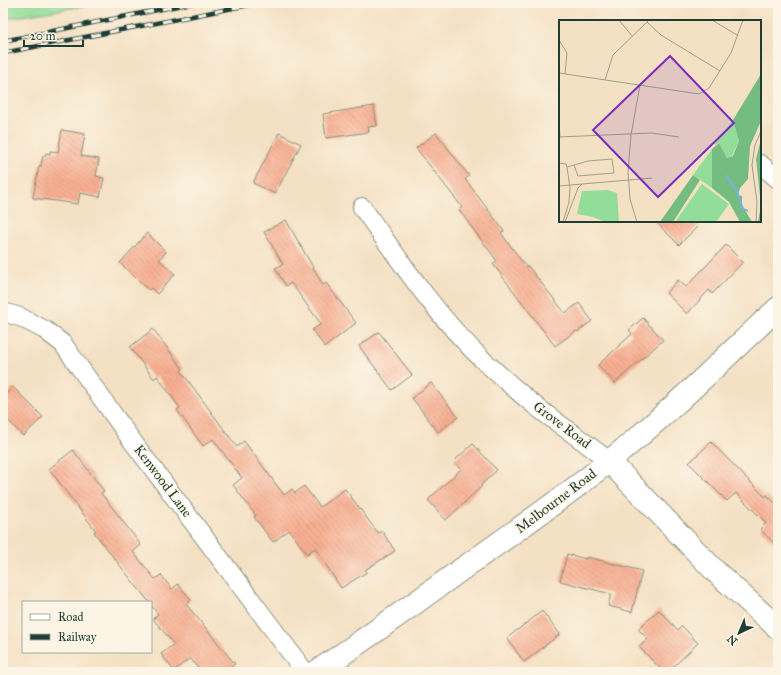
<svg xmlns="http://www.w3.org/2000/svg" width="781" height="675" font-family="'IM FELL Great Primer',serif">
<defs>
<pattern id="building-back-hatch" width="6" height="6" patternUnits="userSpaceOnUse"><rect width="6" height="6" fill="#f8af92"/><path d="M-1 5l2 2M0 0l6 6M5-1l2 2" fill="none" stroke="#d4977e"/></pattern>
</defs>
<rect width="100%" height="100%" fill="#fcf5e5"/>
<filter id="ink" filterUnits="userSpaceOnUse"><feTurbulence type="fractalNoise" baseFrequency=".025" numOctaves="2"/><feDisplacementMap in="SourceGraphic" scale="8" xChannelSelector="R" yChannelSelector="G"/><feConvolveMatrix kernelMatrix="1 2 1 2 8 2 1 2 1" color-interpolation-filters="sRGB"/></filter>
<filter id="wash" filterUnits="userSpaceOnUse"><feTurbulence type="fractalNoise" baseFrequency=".012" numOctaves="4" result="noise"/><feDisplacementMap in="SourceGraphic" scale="16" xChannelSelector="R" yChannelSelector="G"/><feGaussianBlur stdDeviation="0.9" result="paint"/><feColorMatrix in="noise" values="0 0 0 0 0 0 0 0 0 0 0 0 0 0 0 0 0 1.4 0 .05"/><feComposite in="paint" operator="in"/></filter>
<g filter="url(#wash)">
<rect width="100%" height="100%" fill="#f4e1c4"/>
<path fill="#92dd99" stroke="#588d66" d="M3 3H103L3 19Z"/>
<g id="blocks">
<g fill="url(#building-back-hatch)">
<path d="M374 106 377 126 368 127 369 132 326 138 323 114Z"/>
<path d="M62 130 85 134 81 156 99 159 96 176 104 178 100 197 80 193 78 204 33 198 39 166H41L43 156 45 157 46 153 50 154V151L58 152Z"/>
<path d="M279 133 301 144 275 194 253 183Z"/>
<path d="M436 133 469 176 465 179 504 231 501 233 526 267 528 266 565 313 579 303 592 321 577 332 576 331 555 346 493 264 497 261 459 210 462 207 416 148Z"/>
<path d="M286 220 323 285 326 283 356 323 325 347 312 330 321 324 291 283 286 286 275 268 283 264 264 232Z"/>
<path d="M655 221H703L679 245Z"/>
<path d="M147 233 166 252 159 260 175 274 157 294 151 288 149 290 120 263Z"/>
<path d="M726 245 743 262 712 294 709 290 687 314 666 293 678 280 686 287Z"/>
<path d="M643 318 663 340 615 383 598 365 632 334 629 330Z"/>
<path d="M153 329 183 369 181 371 237 447 244 441 284 495 292 489 295 493 304 486 320 507 345 489 378 533 382 531 395 551 365 570 367 572 341 588 315 548 307 554 289 530 273 542 254 517 256 516 233 485 242 478 213 439 203 446 177 410 180 408 157 376 154 379 130 347Z"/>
<path d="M379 332 412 375 392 390 359 346Z"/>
<path d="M431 383 458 417 438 432 412 398Z"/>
<path d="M13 387 43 417 23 436 3 415V397Z"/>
<path d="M711 442 765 497 767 495 778 506V547L760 529 766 523 736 493 727 501 689 463Z"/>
<path d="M473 444 497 470 481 485 482 486 446 520 428 500 461 469 454 461Z"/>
<path d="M73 450 104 491 101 493 141 545 133 552 155 579 161 575 172 589 178 584 191 600 186 604 235 664 225 672H201L190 658 174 671 161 654 174 644 153 619 158 614 151 605V602H149L118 563 94 532 96 531 49 469Z"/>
<path d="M567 554 586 559 587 557 642 571 632 612 608 606 611 594 560 581Z"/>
<path d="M659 610 678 630 682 626 698 643 668 672H664L639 647 648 639 638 629Z"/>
<path d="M542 611 560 634 524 662 507 638Z"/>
</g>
</g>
</g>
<g filter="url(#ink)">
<use href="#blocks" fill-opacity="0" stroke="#8a8f7c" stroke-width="1"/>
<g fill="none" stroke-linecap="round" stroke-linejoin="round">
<g stroke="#8a8f7c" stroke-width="20">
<g id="minor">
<path d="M760 164 778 179"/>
<path d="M362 207C400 261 437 317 485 362 501 376 517 391 533 404 558 424 584 441 609 461"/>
<path d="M3 312 20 317 45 330 63 344 130 438 305 672"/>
</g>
</g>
<g stroke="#8a8f7c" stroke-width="24">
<g id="tertiary">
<path d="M609 461 715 571 778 628"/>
<path d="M316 672C366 639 414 604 462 569 511 534 561 500 608 462 667 415 722 360 778 308"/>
</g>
</g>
<use href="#minor" stroke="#fff" stroke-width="18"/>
<use href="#tertiary" stroke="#fff" stroke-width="22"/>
<g stroke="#1f3d34" stroke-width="4.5">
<g id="rail">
<path d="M3 41 192 3"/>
<path d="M3 53 259 3"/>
</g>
</g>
<use href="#rail" stroke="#fcf5e5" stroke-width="3" stroke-dasharray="9" stroke-linecap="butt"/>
</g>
</g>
<g text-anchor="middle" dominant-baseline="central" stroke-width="3" stroke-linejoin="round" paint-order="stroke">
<g font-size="14" fill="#1f3d34" stroke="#fcf5e5">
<text transform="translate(562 425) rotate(37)">Grove Road</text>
<text transform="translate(163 481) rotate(53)">Kenwood Lane</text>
<text transform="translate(556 501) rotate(-37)">Melbourne Road</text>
</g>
</g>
<g transform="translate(559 20)">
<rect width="202" height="202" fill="#f4e1c4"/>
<path d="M174 100 180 121 173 136 168 138 160 123 155 125ZM153 129 154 138 153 168 134 155ZM143 164 170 184 157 202H116ZM49 170 58 173 60 202H46L34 197 18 194 23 171Z" fill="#92dd99"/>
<path d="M202 54V101L191 126 189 159 181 168 179 175 183 176V185L193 202H181L170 182 153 168V129L160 123 168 138 174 136 180 121 174 100ZM202 119V202H199L202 185 197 139ZM134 155 141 160 114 202H101Z" fill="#75bc81"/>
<path fill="none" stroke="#78b1e8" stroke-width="2" d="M167 155 178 171 184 189 189 191"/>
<path fill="none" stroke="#9f9f8a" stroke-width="1" d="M60 0 73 16M153 0 178 15M88 2 102 15 161 51M0 20 8 33 6 54M0 53 140 74 150 68 172 33 184 0M46 60 54 35 90 0M0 101 1 117M0 117 93 113 120 117M0 143 7 144 8 147 11 168 10 182 4 202M8 147 29 141 53 139 55 153 19 156 15 145M0 166 93 158M6 202 19 168 23 164M78 202 71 179 69 152 72 115 81 65M197 202 198 182 193 145 196 125 202 111"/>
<path fill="#7b2cbf" fill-opacity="0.15" stroke="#7b2cbf" stroke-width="2" d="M111 36 175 103 99 177 34 110Z"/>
<rect width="202" height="202" fill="none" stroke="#1f3d34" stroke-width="2"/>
</g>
<rect width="781" height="675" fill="none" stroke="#fcf5e5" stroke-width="16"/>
<rect x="22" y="601" width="130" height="52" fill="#fcf5e5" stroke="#a4ab9e"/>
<rect x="30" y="614" width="20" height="6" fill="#ffffff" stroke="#a4ab9e"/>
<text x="58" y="621" font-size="12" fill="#1f3d34">Road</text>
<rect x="30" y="634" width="20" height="6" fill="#1f3d34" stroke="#a4ab9e"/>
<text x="58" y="641" font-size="12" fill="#1f3d34">Railway</text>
<g transform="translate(739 633) rotate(224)" stroke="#fcf5e5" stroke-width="3" paint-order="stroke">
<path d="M0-3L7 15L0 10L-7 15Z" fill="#1f3d34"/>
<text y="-6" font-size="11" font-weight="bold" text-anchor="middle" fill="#1f3d34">N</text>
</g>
<path d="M24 40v6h59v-6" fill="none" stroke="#1f3d34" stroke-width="2"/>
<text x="30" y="40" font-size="12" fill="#1f3d34" stroke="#fcf5e5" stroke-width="3" paint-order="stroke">20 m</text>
</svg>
